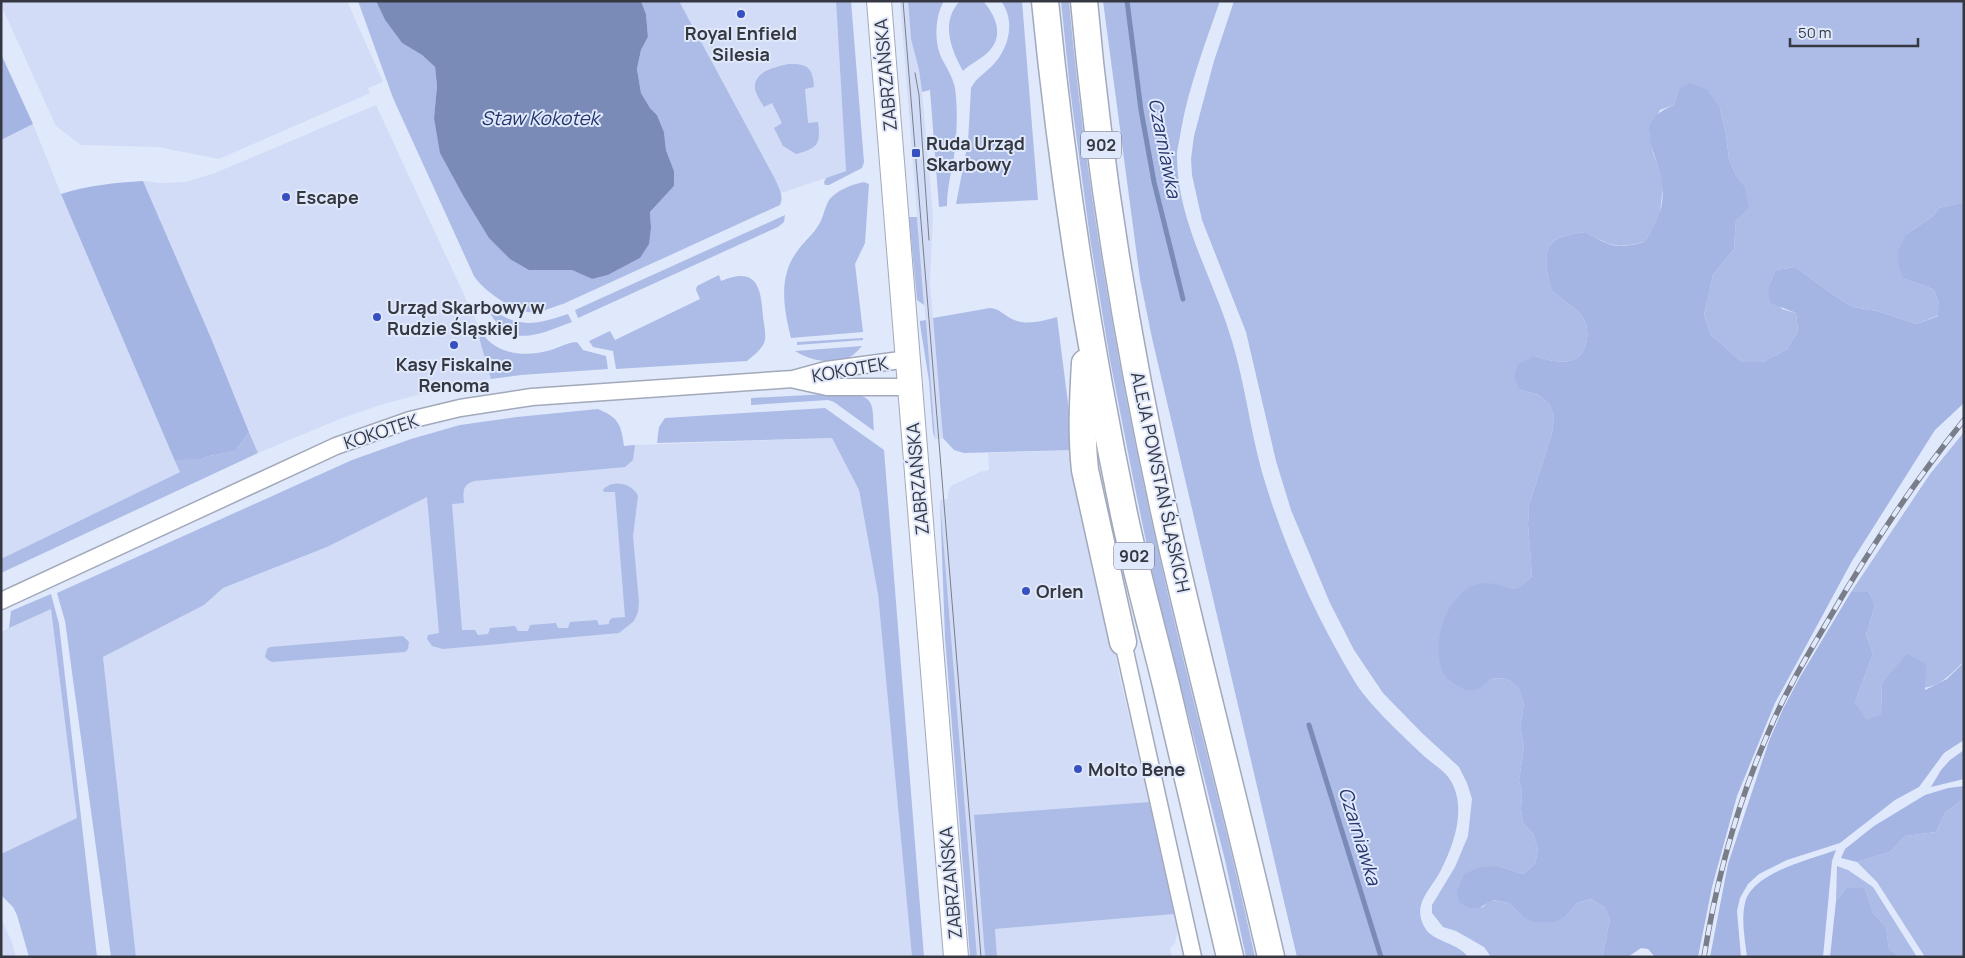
<svg xmlns="http://www.w3.org/2000/svg" width="1965" height="958" font-family="Manrope,sans-serif">
<rect width="100%" height="100%" fill="#e0e8fb"/>
<g fill="#d2dcf6">
<path d="M1 1H347L383 82 368 88 370 93 219 159 158 147 81 145 56 126 1 5Z"/>
<path d="M679 1H836L846 171 781 193Z"/>
<path d="M900 1H908L911 39 919 70 922 92 933 216 930 283 943 439H935Z"/>
<path d="M376 105 479 327 480 341 491 379 451 386 380 405 340 419 258 453 211 338 143 181 161 183 186 182 215 173Z"/>
<path d="M33 124 61 194 101 281 180 472 1 559V140Z"/>
<path d="M832 438 859 490 878 594 912 957H136L103 657 204 605 223 588 327 547 476 472 606 448 635 445Z"/>
<path d="M1074 450 1121 682 1149 802 974 816 985 957H977L940 500 948 499V492L951 486 980 472 989 470 988 453Z"/>
<path d="M51 608 78 818 1 854V632Z"/>
<path d="M1174 914 1178 929 1175 943 1170 948 1172 957H997L995 929Z"/>
<path d="M1 919 12 942 16 957H1Z"/>
</g>
<g fill="#acbce7">
<path d="M358 1H376L385 20 402 43 422 55 435 67 437 86 434 118 529 270H572L592 279 608 275 640 258 651 227 650 212 674 186V171L666 150 664 132 657 115 650 108 641 93 637 69 641 50 648 37 646 14 641 1H679L775 179C779 188 784 196 780 205L563 304C552 307 539 314 528 312 511 310 483 290 474 276L393 98Z"/>
<path d="M836 1H851L864 162 862 168 829 185H825L824 182 826 178 846 171Z"/>
<path d="M908 1H944C935 16 934 41 941 57 946 67 953 77 955 88 958 110 957 135 954 157 951 173 947 189 947 206L939 207 930 90 922 92 919 70 911 39Z"/>
<path d="M960 1H983C997 17 1005 38 986 54 979 60 970 64 963 71 951 49 940 22 960 1Z"/>
<path d="M1001 1H1022L1038 200 956 204 968 142 971 88C976 78 985 73 992 66 1009 49 1016 21 1001 1Z"/>
<path d="M1061 1H1069C1085 179 1115 354 1153 528 1184 672 1224 813 1255 957H1246L1225 860 1155 585 1133 478 1110 360 1090 238 1070 89Z"/>
<path d="M1103 1H1220C1205 44 1189 86 1181 130 1180 139 1177 148 1177 156 1177 222 1214 279 1232 341 1245 384 1250 429 1262 472 1284 547 1315 615 1355 682 1369 705 1405 738 1425 757 1434 765 1446 771 1452 783 1466 810 1454 844 1441 870 1431 890 1411 904 1425 928 1433 942 1457 942 1468 957H1297L1152 338 1140 279Z"/>
<path d="M1234 1H1964V202L1939 208 1933 216 1907 234 1904 279 1923 285 1934 290 1939 304V315L1917 324 1877 311 1854 307 1841 300 1795 267 1776 270 1768 287 1782 309 1796 313 1798 331 1787 349 1763 362H1742L1711 335 1704 315 1713 275 1734 249 1736 220 1744 185 1736 175 1729 160 1726 134 1720 109 1679 89 1674 105 1660 110 1649 134 1653 153 1659 169 1663 186 1661 204 1659 220 1644 242C1613 249 1612 246 1585 232 1575 234 1558 235 1551 244 1542 255 1548 279 1552 291 1561 299 1575 307 1582 316 1587 322 1588 332 1587 339 1582 369 1557 363 1534 356L1520 390 1539 395 1550 405 1554 417 1552 433 1529 505 1528 524 1532 576C1522 588 1518 590 1503 587L1449 681C1470 693 1473 693 1491 678L1507 679 1518 687 1524 703 1520 728 1524 747 1519 780 1522 792 1521 809 1523 823 1534 835 1538 850 1535 864 1523 874 1498 866 1481 908 1492 900 1509 903 1522 916H1566L1577 903 1591 899 1604 907 1610 918 1603 955 1605 957H1491L1484 947 1456 931 1443 927 1432 913V905L1455 867 1468 836 1472 799 1467 783 1459 767 1422 733 1383 693 1354 650 1330 603 1291 510 1276 461 1246 332 1202 220 1192 175 1191 159 1194 136 1214 61Z"/>
<path d="M788 64C808 63 813 68 814 87L805 89 808 123 818 122C821 144 818 148 796 154L783 146 774 128 782 123 772 103 764 107C761 102 756 94 755 89 753 71 776 67 788 64Z"/>
<path d="M864 182 869 184 865 243 855 264 863 332 791 338C784 310 778 278 796 253 802 243 812 236 818 226 823 219 824 210 828 202 834 191 853 184 864 182Z"/>
<path d="M785 215 784 222 778 227 578 318 575 310Z"/>
<path d="M909 217H917L924 305 917 300Z"/>
<path d="M719 275 721 281C757 266 761 287 763 317 764 324 766 334 765 340 763 349 753 356 747 361L616 369 613 351 593 347 589 341 610 331 615 340 700 299 696 290 697 286Z"/>
<path d="M486 306C492 308 497 313 503 316 525 329 546 321 568 314L572 322C535 336 508 350 486 306Z"/>
<path d="M990 308C1000 309 1004 315 1012 319 1025 326 1043 321 1057 317L1074 450 964 453 954 450 943 438 933 318Z"/>
<path d="M926 320 935 439 936 441 933 433 929 381 920 324V321Z"/>
<path d="M479 327C492 356 527 358 554 349 562 346 569 342 577 342L583 350 606 356 608 369 521 375 491 379 480 341Z"/>
<path d="M863 338V340L797 345V342Z"/>
<path d="M862 346C858 350 854 355 850 357 832 365 811 361 795 351Z"/>
<path d="M846 393C876 396 872 404 874 431L834 402 828 400 751 405V398Z"/>
<path d="M825 408 884 450 924 957H912L878 594 859 490 832 438 657 443 659 427 665 418Z"/>
<path d="M598 409C619 418 621 424 624 446L635 445 633 460 625 467 474 481C462 485 463 492 464 503L452 504 462 630H475L478 635 488 634 490 628 515 626 518 631H528L530 625 556 623 558 628H568L570 622 597 620 599 625 609 624V621L612 618 625 617 615 492H604L603 490C612 479 632 483 638 496L633 536 639 602 638 612 634 621 619 633 443 649 432 646 427 639 428 635 439 633 427 497 327 547 223 588 204 605 103 657 136 957H111L65 621 57 593 352 460 411 439 460 425 517 417Z"/>
<path d="M249 432 258 453 1 573V559L180 472 175 461 191 457 199 460 209 456 235 451Z"/>
<path d="M1964 432V665L1961 664C1931 696 1922 689 1882 682L1881 714 1867 721 1855 702 1873 654 1866 635 1875 605 1869 592H1851L1930 474Z"/>
<path d="M940 499V500L977 957H970L945 637Z"/>
<path d="M51 594 59 624 97 957H29L17 915 13 907 1 895V854L77 818 51 609 9 628 11 611Z"/>
<path d="M403 636 409 642 408 649 405 652 272 662 268 660 265 657 267 649 270 647Z"/>
<path d="M1964 798V957H1925L1877 882 1857 862 1890 852 1905 836 1936 832 1945 813Z"/>
<path d="M1149 802 1174 914 995 929 997 957H985L974 815Z"/>
<path d="M1837 866 1848 870 1873 887 1917 957H1901L1889 949 1886 927 1873 913 1865 888H1846L1836 901Z"/>
</g>
<g fill="#a4b5e4">
<path d="M1 54 33 124 1 140Z"/>
<path d="M1690 83 1708 90 1720 109 1726 134 1729 160 1736 175 1744 185 1749 207 1736 220 1734 249 1713 275 1704 315 1711 335 1742 362H1763L1787 349 1798 331 1796 313 1770 303 1768 287 1776 270 1795 267 1841 300 1854 307 1877 311 1917 324 1938 316 1939 304 1934 290 1923 285 1904 279 1899 268 1898 251 1907 234 1933 216 1939 208 1964 202V403L1935 430 1852 561 1775 703 1737 796 1712 887 1698 957H1655L1648 949 1641 948 1628 957H1605L1603 955 1610 918 1604 907 1591 899 1577 903 1566 916 1554 922H1534L1522 916 1509 903 1493 900C1478 909 1474 912 1459 902L1457 892 1464 874 1480 867 1498 866 1523 874 1535 864 1538 850 1534 835 1523 823 1521 809 1522 792 1519 780 1524 747 1520 728 1524 703 1518 687 1507 679 1492 678C1488 681 1484 685 1480 688 1474 691 1467 691 1462 688 1457 686 1452 683 1448 680 1435 665 1437 635 1445 617 1452 601 1467 582 1487 583 1509 585 1514 597 1532 576L1528 524 1529 505 1552 433 1554 417 1550 405 1539 395 1520 390 1514 377 1518 364 1534 356C1557 363 1582 369 1587 339 1588 332 1587 322 1582 316 1575 307 1561 299 1552 291 1548 279 1542 255 1551 244 1558 235 1575 234 1585 232 1611 246 1614 250 1644 242 1657 224 1665 207 1662 184 1658 150 1629 123 1674 105L1679 89Z"/>
<path d="M143 181 211 338 249 432 235 451 209 456 199 460 191 458 175 461 61 194C88 185 115 183 143 181Z"/>
<path d="M1851 592H1869L1875 605 1866 635 1873 654 1855 702 1867 720 1881 714 1882 683 1907 654 1926 664 1925 690 1947 679 1962 664 1964 665V740L1944 753 1919 787 1895 800 1840 843 1787 860 1759 874 1748 884 1740 898 1737 911 1741 957H1710L1728 864 1769 741 1783 709 1800 677Z"/>
<path d="M1964 750V779L1931 787 1941 770 1950 760Z"/>
<path d="M1964 786V798L1945 813 1936 832 1905 836 1890 852 1857 862 1841 858 1845 849 1874 826 1925 795 1948 788Z"/>
<path d="M1836 850 1832 861 1823 957H1747C1745 940 1741 920 1745 903 1752 872 1810 860 1836 850Z"/>
<path d="M1846 888H1865L1873 913 1886 927 1889 949 1901 957H1830L1836 901Z"/>
</g>
<path fill="#7b8bb8" d="M376 1H641L646 14 648 37 641 50 637 69 641 93 650 108 657 115 664 132 666 150 674 171V186L650 212 651 227 649 244 640 258 608 275 592 279 572 270H529L510 259 489 238 464 197 440 153 434 118 437 86 435 67 422 55 402 43 385 20Z"/>
<g fill="none" stroke-linecap="round" stroke-linejoin="round">
<g stroke="#7b8bb8" stroke-width="5">
<path d="M1127 1 1141 110 1154 182 1183 299"/>
<path d="M1309 725 1381 957"/>
</g>
<g stroke="#a2a9bb" stroke-width="19">
<g id="minor">
<path d="M795 380 827 387H910"/>
<path d="M1 601 336 446 410 420 460 408 532 397 793 379 826 370 908 359"/>
<path d="M1123 642 1193 957"/>
</g>
</g>
<g stroke="#a2a9bb" stroke-width="26">
<path id="secondary" d="M879 1 956 957"/>
</g>
<g stroke="#a2a9bb" stroke-width="29">
<g id="primary">
<path d="M1045 1C1062 173 1089 345 1124 514 1136 571 1152 628 1166 685 1188 775 1209 866 1230 957"/>
<path d="M1084 1C1100 180 1131 363 1170 538 1202 678 1239 817 1271 957"/>
<path d="M1085 363C1083 399 1081 434 1085 470L1123 642"/>
</g>
</g>
<use href="#minor" stroke="#fff" stroke-width="16"/>
<use href="#secondary" stroke="#fff" stroke-width="24"/>
<use href="#primary" stroke="#fff" stroke-width="26"/>
<g stroke="#797e8a" stroke-width="1">
<path d="M903 1 981 957"/>
<path d="M915 73 919 95 929 240"/>
</g>
<g stroke="#797e8a" stroke-width="5.5">
<path id="rail" d="M1704 957C1716 882 1736 808 1766 738 1782 698 1804 661 1826 624 1867 553 1912 484 1964 420"/>
</g>
<use href="#rail" stroke="#e0e8fb" stroke-width="4" stroke-dasharray="11" stroke-linecap="butt"/>
</g>
<g fill="#3650c1" stroke="#e0e8fb" stroke-width="2">
<circle cx="741" cy="14" r="5"/>
<rect x="911" y="148" width="10" height="10" rx="2.5"/>
<circle cx="286" cy="197" r="5"/>
<circle cx="377" cy="317" r="5"/>
<circle cx="454" cy="345" r="5"/>
<circle cx="1026" cy="591" r="5"/>
<circle cx="1078" cy="769" r="5"/>
</g>
<g text-anchor="middle" dominant-baseline="central" stroke-width="4" stroke-linejoin="round" paint-order="stroke">
<g fill="#e0e8fb" stroke="#686d78" stroke-width="1">
<rect x="1081" y="131.5" width="40" height="27" rx="4"/>
<rect x="1114" y="542.5" width="40" height="27" rx="4"/>
</g>
<g font-size="16" font-weight="bold" fill="#353840">
<text x="1101" y="145">902</text>
<text x="1134" y="556">902</text>
</g>
<g font-size="18" font-weight="bold" fill="#353840" stroke="#e0e8fb" text-anchor="start">
<text x="741" y="33" text-anchor="middle">Royal Enfield<tspan x="741" dy="21">Silesia</tspan></text>
<text x="926" y="143">Ruda Urząd<tspan x="926" dy="21">Skarbowy</tspan></text>
<text x="296" y="197">Escape</text>
<text x="387" y="307">Urząd Skarbowy w<tspan x="387" dy="21">Rudzie Śląskiej</tspan></text>
<text x="454" y="364" text-anchor="middle">Kasy Fiskalne<tspan x="454" dy="21">Renoma</tspan></text>
<text x="1036" y="591">Orlen</text>
<text x="1088" y="769">Molto Bene</text>
</g>
<g font-size="18" fill="#353840" stroke="#e0e8fb">
<text transform="translate(885 75) rotate(-95)">ZABRZAŃSKA</text>
<text transform="translate(850 369) rotate(-10)">KOKOTEK</text>
<text transform="translate(381 431) rotate(-18)">KOKOTEK</text>
<text transform="translate(917 479) rotate(-95)">ZABRZAŃSKA</text>
<text transform="translate(1161 482) rotate(78)">ALEJA POWSTAŃ ŚLĄSKICH</text>
<text transform="translate(950 883) rotate(-95)">ZABRZAŃSKA</text>
</g>
<g font-size="19" font-style="italic" fill="#24346c" stroke="#e0e8fb">
<text x="540" y="118">Staw Kokotek</text>
<text transform="translate(1165 148) rotate(79)">Czarniawka</text>
<text transform="translate(1360 836) rotate(73)">Czarniawka</text>
</g>
</g>
<rect width="1965" height="958" fill="none" stroke="#353840" stroke-width="5"/>
<path d="M1790 38v8h128v-8" fill="none" stroke="#353840" stroke-width="2.5"/>
<text x="1798" y="38" font-size="15" fill="#353840" stroke="#e0e8fb" stroke-width="4" paint-order="stroke">50 m</text>
</svg>
